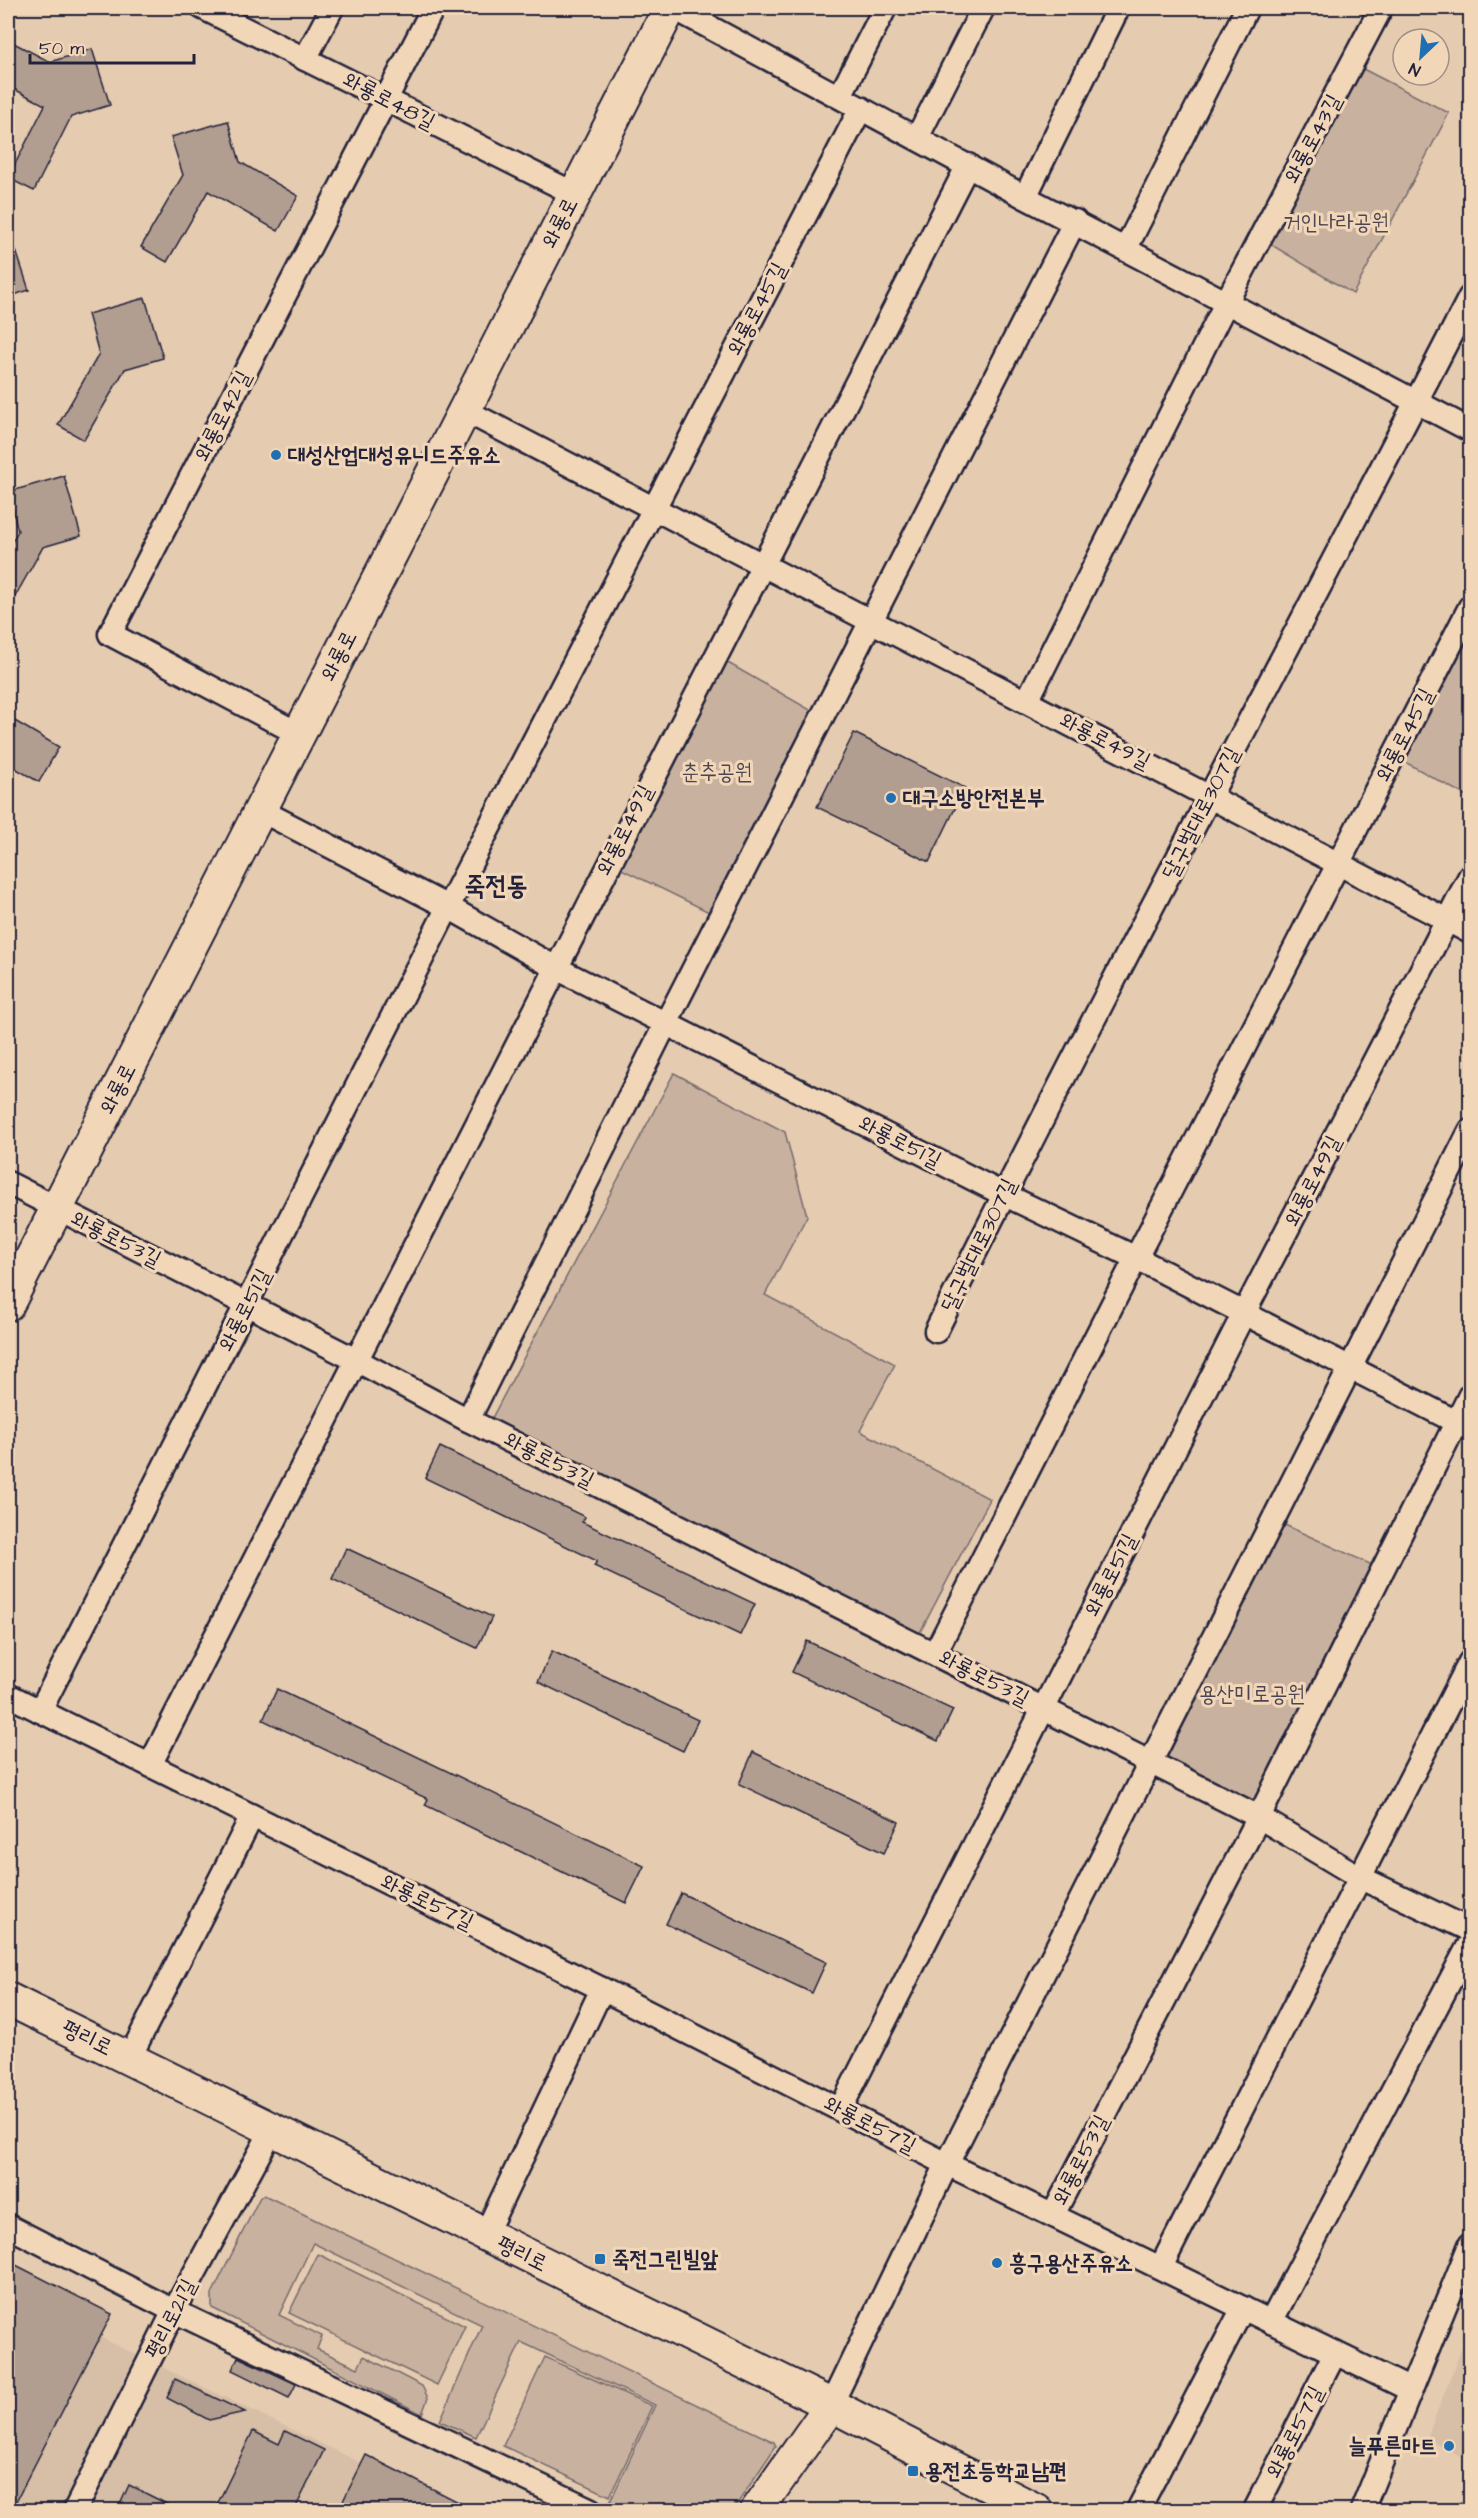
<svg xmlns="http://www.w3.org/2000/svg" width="1478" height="2518" font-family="'Architects Daughter','Poor Story',sans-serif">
<rect width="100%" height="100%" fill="#e5cbb0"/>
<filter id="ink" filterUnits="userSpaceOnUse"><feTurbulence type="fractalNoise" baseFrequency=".0167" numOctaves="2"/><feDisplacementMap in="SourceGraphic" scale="12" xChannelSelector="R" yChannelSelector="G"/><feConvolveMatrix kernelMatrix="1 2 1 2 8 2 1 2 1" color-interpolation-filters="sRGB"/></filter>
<g filter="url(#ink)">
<g fill="#d6bea7">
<path d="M8 2293 459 2510H8Z"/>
<path d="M1470 2327V2461L1427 2438Z"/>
</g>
<g fill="#c8b29f" stroke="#756a6d" stroke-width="1.5">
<path d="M1363 69 1449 113 1353 294 1270 244Z"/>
<path d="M1470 607V798L1394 756Z"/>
<path d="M714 655 812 711 709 912 609 863Z"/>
<path d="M674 1073 785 1132 807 1216 765 1295 895 1364 860 1431 990 1499 916 1640 492 1418Z"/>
<path d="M1274 1520 1381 1569 1261 1809 1156 1755Z"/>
<path d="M264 2195 774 2442 776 2446 733 2510H629L610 2502 655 2405 521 2342 476 2437 440 2421 482 2325 313 2243 279 2315 322 2336 317 2349 358 2368 364 2356 422 2386 428 2398 422 2414 212 2308V2294L260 2197Z"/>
<path d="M318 2254 465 2326 437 2385 289 2313Z"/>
<path d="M545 2357 652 2406 610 2496 503 2446Z"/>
</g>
<g fill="#b29e91" stroke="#22223b" stroke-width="1.5">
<path d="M8 40 50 62 92 49 110 105 71 117 34 191 8 178 45 105 8 86Z"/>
<path d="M228 121 240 162 298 196 278 231 208 191 167 262 141 247 183 175 171 137Z"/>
<path d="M11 235 29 290 8 297V236Z"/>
<path d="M145 298 163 358 125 369 84 440 58 425 99 354 88 314Z"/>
<path d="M64 476 81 536 43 547 8 609V549L18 531 8 492Z"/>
<path d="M8 717 59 747 39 782 8 764Z"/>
<path d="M854 733 965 788 929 862 817 807Z"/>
<path d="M440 1447 585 1517 582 1522 755 1604 740 1635 594 1566 597 1561 425 1478Z"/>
<path d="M346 1548 492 1617 477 1648 332 1579Z"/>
<path d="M807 1641 953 1710 938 1741 792 1672Z"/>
<path d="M552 1651 698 1720 683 1751 538 1682Z"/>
<path d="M277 1689 644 1866 626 1903 425 1805 428 1799 263 1720Z"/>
<path d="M753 1752 899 1822 884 1853 739 1784Z"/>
<path d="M681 1893 826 1962 812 1993 666 1924Z"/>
<path d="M8 2261 112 2314 11 2511H8Z"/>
<path d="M238 2357 296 2384 289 2398 232 2370Z"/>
<path d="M175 2379 245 2412 209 2420 167 2398Z"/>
<path d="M253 2431 279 2444 285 2431 324 2450 294 2511H214Z"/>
<path d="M366 2455 476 2511H338Z"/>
<path d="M129 2485 181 2511H117Z"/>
</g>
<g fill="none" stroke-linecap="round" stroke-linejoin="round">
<g stroke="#22223b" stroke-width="27">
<g id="street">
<path d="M203 8 575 194"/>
<path d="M674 8 1025 197 1470 430"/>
<path d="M305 59 332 8"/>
<path d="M840 96 885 8"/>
<path d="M917 138 983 8"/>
<path d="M1025 197 1118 8"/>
<path d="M1126 248 1247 8"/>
<path d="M464 410 1470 932"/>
<path d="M1027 701 1227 301 1381 8"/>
<path d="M299 734 110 634 433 8"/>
<path d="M260 810 448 907 556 968 1003 1194 1136 1258 1470 1429"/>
<path d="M8 1183 358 1361 468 1420 1259 1817 1361 1878 1470 1930"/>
<path d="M936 1331C1108 983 1293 642 1470 297"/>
<path d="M468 1420 666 1023 1075 221"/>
<path d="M935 1653 1136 1258 1470 607"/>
<path d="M8 1695 602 1989 947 2164 1411 2390"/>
<path d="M40 1711 448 907 861 108"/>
<path d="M150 1765C425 1232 691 697 968 165"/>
<path d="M129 2059 252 1816"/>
<path d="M840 2110 1244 1313 1470 876"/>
<path d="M1053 2215 1259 1817 1470 1395"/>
<path d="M8 2226 174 2311 591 2510"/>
<path d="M485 2235 602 1989"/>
<path d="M1161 2267 1470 1662"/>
<path d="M1271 2322 1470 1943"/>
<path d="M831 2405 947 2164 1470 1131"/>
<path d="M75 2510 174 2311 272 2130"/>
<path d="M1138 2510 1243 2308"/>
<path d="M1255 2510 1335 2353"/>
<path d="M1362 2510 1470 2245"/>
</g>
</g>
<g stroke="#22223b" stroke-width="36">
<g id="secondary">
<path d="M8 1304 670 8"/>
<path d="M8 1999 831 2405 1036 2510"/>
<path d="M757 2510 831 2405"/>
</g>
</g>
<use href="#street" stroke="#f2d6b8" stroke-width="22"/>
<use href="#secondary" stroke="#f2d6b8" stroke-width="32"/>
</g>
</g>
<g fill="#1f6fb2" stroke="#f2d6b8" stroke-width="2">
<circle cx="276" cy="455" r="6"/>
<circle cx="891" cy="798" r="6"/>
<rect x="594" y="2253" width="12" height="12" rx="3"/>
<circle cx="997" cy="2263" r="6"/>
<circle cx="1449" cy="2446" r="6"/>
<rect x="907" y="2465" width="12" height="12" rx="3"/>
</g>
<g text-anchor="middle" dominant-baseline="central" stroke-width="6" stroke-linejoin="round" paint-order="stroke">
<g font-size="22" fill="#22223b" stroke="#f2d6b8">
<text transform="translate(389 101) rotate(27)">와룡로48길</text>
<text transform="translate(1313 139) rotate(-62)">와룡로43길</text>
<text transform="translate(560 223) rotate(-63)">와룡로</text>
<text transform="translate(757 309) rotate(-62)">와룡로45길</text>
<text transform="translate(223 416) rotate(-63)">와룡로42길</text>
<text transform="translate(339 656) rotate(-63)">와룡로</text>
<text transform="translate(1405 735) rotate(-63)">와룡로45길</text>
<text transform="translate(1105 741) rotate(27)">와룡로49길</text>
<text transform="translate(1201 813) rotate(-63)">달구벌대로307길</text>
<text transform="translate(625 830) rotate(-63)">와룡로49길</text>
<text transform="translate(118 1089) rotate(-63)">와룡로</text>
<text transform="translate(900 1142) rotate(27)">와룡로51길</text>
<text transform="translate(1313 1181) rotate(-63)">와룡로49길</text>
<text transform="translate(116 1239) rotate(27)">와룡로53길</text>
<text transform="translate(979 1245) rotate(-64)">달구벌대로307길</text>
<text transform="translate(245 1310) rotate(-63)">와룡로51길</text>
<text transform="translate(549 1460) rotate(27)">와룡로53길</text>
<text transform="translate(1111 1575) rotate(-63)">와룡로51길</text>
<text transform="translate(984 1678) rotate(27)">와룡로53길</text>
<text transform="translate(427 1902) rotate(26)">와룡로57길</text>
<text transform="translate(87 2038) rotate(26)">평리로</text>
<text transform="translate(870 2125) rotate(27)">와룡로57길</text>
<text transform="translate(1081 2160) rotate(-63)">와룡로53길</text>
<text transform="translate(522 2254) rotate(26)">평리로</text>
<text transform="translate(171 2319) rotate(-63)">평리로21길</text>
<text transform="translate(1295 2432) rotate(-63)">와룡로57길</text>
</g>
<g font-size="22" fill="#4c4654" stroke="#f2d6b8">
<text x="1336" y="222">거인나라공원</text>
<text x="717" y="772">춘추공원</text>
<text x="1252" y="1694">용산미로공원</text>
</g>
<g font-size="22" font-weight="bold" fill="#22223b" stroke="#f2d6b8" text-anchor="start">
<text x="288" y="455">대성산업대성유니드주유소</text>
<text x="903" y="798">대구소방안전본부</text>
<text x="612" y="2259">죽전그린빌앞</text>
<text x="1009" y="2263">흥구용산주유소</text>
<text x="1437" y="2446" text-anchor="end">늘푸른마트</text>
<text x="925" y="2471">용전초등학교남편</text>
</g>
<g font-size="26" font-weight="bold" fill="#22223b" stroke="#f2d6b8">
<text x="496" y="886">죽전동</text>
</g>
</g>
<rect width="1478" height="2518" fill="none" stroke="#f2d6b8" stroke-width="30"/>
<rect x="15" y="15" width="1448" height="2488" fill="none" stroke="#22223b" stroke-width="2" filter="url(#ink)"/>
<g transform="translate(1421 57) rotate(206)"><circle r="28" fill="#f2d6b8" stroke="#9f8e86" stroke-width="1.5"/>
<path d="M0-4.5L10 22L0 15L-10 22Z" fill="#1f6fb2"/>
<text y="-9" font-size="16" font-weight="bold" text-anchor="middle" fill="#22223b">N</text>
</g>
<path d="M30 54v9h164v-9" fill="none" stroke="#22223b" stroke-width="3"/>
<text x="39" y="54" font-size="18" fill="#22223b" stroke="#f2d6b8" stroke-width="4.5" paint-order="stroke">50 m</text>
</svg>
